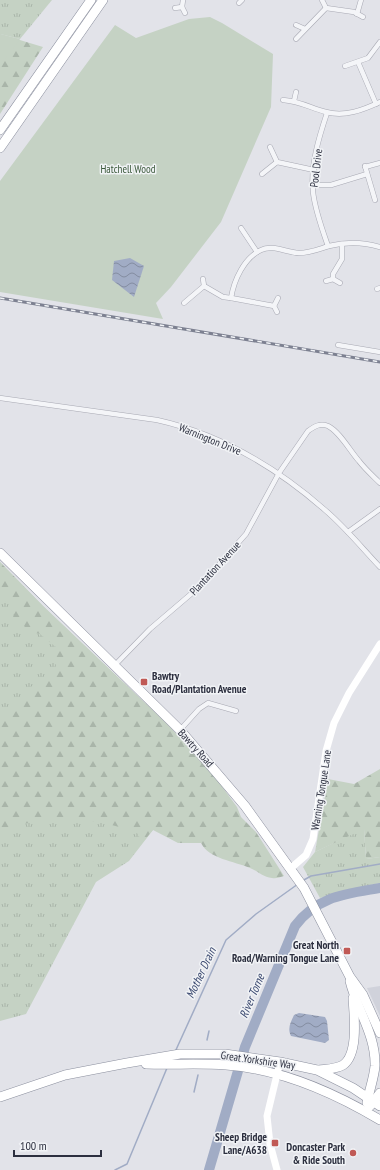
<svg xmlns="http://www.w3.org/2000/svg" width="380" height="1170" viewBox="0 0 380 1170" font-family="'PT Sans Narrow',sans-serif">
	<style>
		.built { fill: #d0d2db }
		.grass { fill: url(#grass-tufts) }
		.forest { fill: url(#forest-firs) }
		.park { fill: #c5d2c4 }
		.water { fill: url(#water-waves) }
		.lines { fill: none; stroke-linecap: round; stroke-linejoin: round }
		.stream { stroke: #a1acc5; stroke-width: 1.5 }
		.river { stroke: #a1acc5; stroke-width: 10 }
		.street-casing { stroke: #a8a9b3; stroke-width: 5.5 }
		.highway-casing { stroke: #8b8f9e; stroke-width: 10 }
		.street { stroke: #f4f5f8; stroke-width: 4.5 }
		.secondary { stroke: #fff; stroke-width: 7 }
		.highway { stroke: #fff; stroke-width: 9 }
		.rail-casing { stroke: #7d8191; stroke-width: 3 }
		.rail { stroke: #f1f3f6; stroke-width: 1.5; stroke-dasharray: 4.5; stroke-linecap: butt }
		.poi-dot { fill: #c05955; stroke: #f1f3f6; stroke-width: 1.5 }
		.labels { text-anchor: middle; stroke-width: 3; stroke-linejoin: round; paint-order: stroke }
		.street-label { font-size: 11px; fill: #2c2f3f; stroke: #f1f3f6 }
		.park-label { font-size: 11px; fill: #3b593b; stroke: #f1f3f6 }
		.poi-label { font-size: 11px; font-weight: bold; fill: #2c2f3f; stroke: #f1f3f6; text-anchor: end }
		.water-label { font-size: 12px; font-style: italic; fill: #3a486f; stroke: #f1f3f6 }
	</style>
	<defs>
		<pattern id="grass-tufts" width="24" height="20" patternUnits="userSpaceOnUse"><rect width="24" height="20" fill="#c5d2c4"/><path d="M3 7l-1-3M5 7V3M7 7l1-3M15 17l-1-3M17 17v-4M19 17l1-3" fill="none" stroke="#a9b5a9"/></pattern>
		<pattern id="forest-firs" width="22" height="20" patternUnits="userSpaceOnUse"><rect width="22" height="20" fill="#c5d2c4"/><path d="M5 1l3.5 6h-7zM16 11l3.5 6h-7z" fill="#a9b5a9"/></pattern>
		<pattern id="water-waves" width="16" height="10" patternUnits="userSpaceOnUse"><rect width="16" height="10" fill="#a1acc5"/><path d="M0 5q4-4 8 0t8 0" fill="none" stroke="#838ca1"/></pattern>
	</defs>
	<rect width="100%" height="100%" fill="#e2e3e9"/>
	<polygon class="built" points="380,986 380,1016 367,988"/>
	<g class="grass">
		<polygon points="0,0 52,0 20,39 0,34"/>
		<polygon points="0,562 43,606 166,723 181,739 153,830 129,861 96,882 26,1014 0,1021"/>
		<polygon points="364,828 366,859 380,857 380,883 346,890 320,898 303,867 315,852"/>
	</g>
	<g class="forest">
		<polygon points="0,34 43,47 0,114"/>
		<path d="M 0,562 L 43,606 L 166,723 L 213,774 L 237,807 L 241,817 L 256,832 L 284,876 C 280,877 276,879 272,878 C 262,877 258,871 250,868 C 234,861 209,859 201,843 L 178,843 L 153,830 L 142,843 L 138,834 L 135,832 C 83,814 53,817 0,829 L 0,712 L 3,717 L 23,708 L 21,697 L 36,682 L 56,670 C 55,662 57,655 57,648 L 40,634 L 30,632 L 22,624 L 16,623 L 13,616 L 16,609 L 0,597 Z"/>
		<polygon points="380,769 380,857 366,859 364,829 315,852 328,779 354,784"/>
	</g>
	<g class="park">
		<polygon points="210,17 222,23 273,54 271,107 221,222 171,287 156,303 163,319 0,292 0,181 115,25 136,38 189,19"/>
		<polygon points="0,34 20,39 0,66"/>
	</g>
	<g class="water">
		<polygon points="130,258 144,266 134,297 112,280 114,261"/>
		<path d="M 299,1013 L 325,1017 L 327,1021 L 329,1040 L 325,1043 L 291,1036 C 287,1028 291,1022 294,1015 Z"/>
	</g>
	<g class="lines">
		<g class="stream">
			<polyline points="302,881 311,876 380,864"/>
			<polyline points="207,1040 209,1031"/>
			<polyline points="175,1052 226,940 256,914 298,884"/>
			<polyline points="194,1092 198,1075"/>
			<polyline points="115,1170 127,1164 167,1068"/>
		</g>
		<path class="river" d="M 209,1170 L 245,1047 L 295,926 C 317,896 346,894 380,888"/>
		<g class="street-casing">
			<g id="street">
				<polyline points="322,0 326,8 354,12 363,17"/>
				<polyline points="239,3 242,0"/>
				<polyline points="182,7 183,0"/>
				<polyline points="175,8 182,7 185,13"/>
				<polyline points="357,14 361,0"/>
				<polyline points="296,25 305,29"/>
				<polyline points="296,39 326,8"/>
				<polyline points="358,62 376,104"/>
				<polyline points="345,66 368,58 380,42"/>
				<path d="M 283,100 C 299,101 311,108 326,112 C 345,117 363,110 380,102"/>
				<polyline points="294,101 296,92"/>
				<path d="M 327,113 C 319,137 310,166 313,192 C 315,210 322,229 328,246"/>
				<polyline points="270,147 277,162 314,170"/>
				<polyline points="365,166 375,200"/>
				<polyline points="365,167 380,163"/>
				<polyline points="262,174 277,162"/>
				<polyline points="312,185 331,185 367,174"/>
				<polyline points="241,228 257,252"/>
				<polyline points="333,279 333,274 342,259 342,244"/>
				<polyline points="326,281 333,279 340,283"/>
				<path d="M 204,286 L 223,297 L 231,298 C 234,280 244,258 261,250 C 273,244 287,253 299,253 C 310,253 319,249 329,246 C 345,242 363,242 380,247"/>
				<polyline points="377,289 380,288"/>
				<polyline points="231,298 274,306"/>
				<polyline points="184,303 204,286 203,279"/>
				<polyline points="277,312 274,306 278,298"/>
				<polyline points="338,345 380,352"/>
				<path d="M 0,398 L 157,420 C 220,434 276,467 325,510 C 345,527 362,548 380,567"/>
				<polyline points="348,532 380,509"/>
				<path d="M 115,665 L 150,629 L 198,588 L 246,534 L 279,473 L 308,431 C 315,426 320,423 328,426 C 340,432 350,451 359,461 C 365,469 373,476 380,483"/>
				<polyline points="180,730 199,709 208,703 236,711"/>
			</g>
		</g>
		<g class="highway-casing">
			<g id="highway">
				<polyline points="0,130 91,0"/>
				<polyline points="0,148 103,0"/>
				<polyline points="0,553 180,730 245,806 304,888 350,977 363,995 380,1033"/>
				<path d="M 350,981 C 357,1010 376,1035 375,1066 C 374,1078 369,1091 367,1103"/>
				<path d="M 146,1064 C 173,1065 199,1063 226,1065 C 281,1069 333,1092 380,1120"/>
				<path d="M 319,1070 C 327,1069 336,1069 343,1065 C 359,1054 354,1015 353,998"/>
				<polyline points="0,1097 65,1075 127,1063 180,1054 225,1054 280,1062 317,1070 353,1088 380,1106"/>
				<polyline points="370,1106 380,1093"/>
			</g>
		</g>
		<use href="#street" class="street"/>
		<g class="secondary">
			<polyline points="291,868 306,855 313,839 326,751 334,723 349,693 380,644"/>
			<polyline points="277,1170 270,1144 267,1116 280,1062"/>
		</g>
		<use href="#highway" class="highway"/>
		<g class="rail-casing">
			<polyline id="rail" points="0,298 380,362"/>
		</g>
		<use href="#rail" class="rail"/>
	</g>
	<g class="poi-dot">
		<rect x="140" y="678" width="8" height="8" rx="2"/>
		<rect x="343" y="947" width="8" height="8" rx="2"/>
		<rect x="271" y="1139" width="8" height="8" rx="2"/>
		<circle cx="353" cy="1153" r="4"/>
	</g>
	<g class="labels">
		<g class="street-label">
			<text transform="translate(316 168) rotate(-83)" y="4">Pool Drive</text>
			<text transform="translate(210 439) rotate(22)" y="4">Warnington Drive</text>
			<text transform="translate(215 568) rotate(-47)" y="4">Plantation Avenue</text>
			<text transform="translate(196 748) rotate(48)" y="4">Bawtry Road</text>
			<text transform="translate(321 790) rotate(-81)" y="4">Warning Tongue Lane</text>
			<text transform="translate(258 1060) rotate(8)" y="4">Great Yorkshire Way</text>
		</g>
		<g class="park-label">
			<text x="128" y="173">Hatchell Wood</text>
		</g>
		<g class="poi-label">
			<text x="152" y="680" text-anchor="start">Bawtry<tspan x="152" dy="13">Road/Plantation Avenue</tspan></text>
			<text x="339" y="949">Great North<tspan x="339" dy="13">Road/Warning Tongue Lane</tspan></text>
			<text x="267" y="1141">Sheep Bridge<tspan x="267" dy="13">Lane/A638</tspan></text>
			<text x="345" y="1151">Doncaster Park<tspan x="345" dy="13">&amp; Ride South</tspan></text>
		</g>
		<g class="water-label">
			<text transform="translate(201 973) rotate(-65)" y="4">Mother Drain</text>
			<text transform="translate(252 996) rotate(-67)" y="4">River Torne</text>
		</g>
	</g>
	<path d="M14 1150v6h87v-6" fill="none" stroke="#2c2f3f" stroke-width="2"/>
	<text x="20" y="1150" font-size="12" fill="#2c2f3f" stroke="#f1f3f6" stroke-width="3" paint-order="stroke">100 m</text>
</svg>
